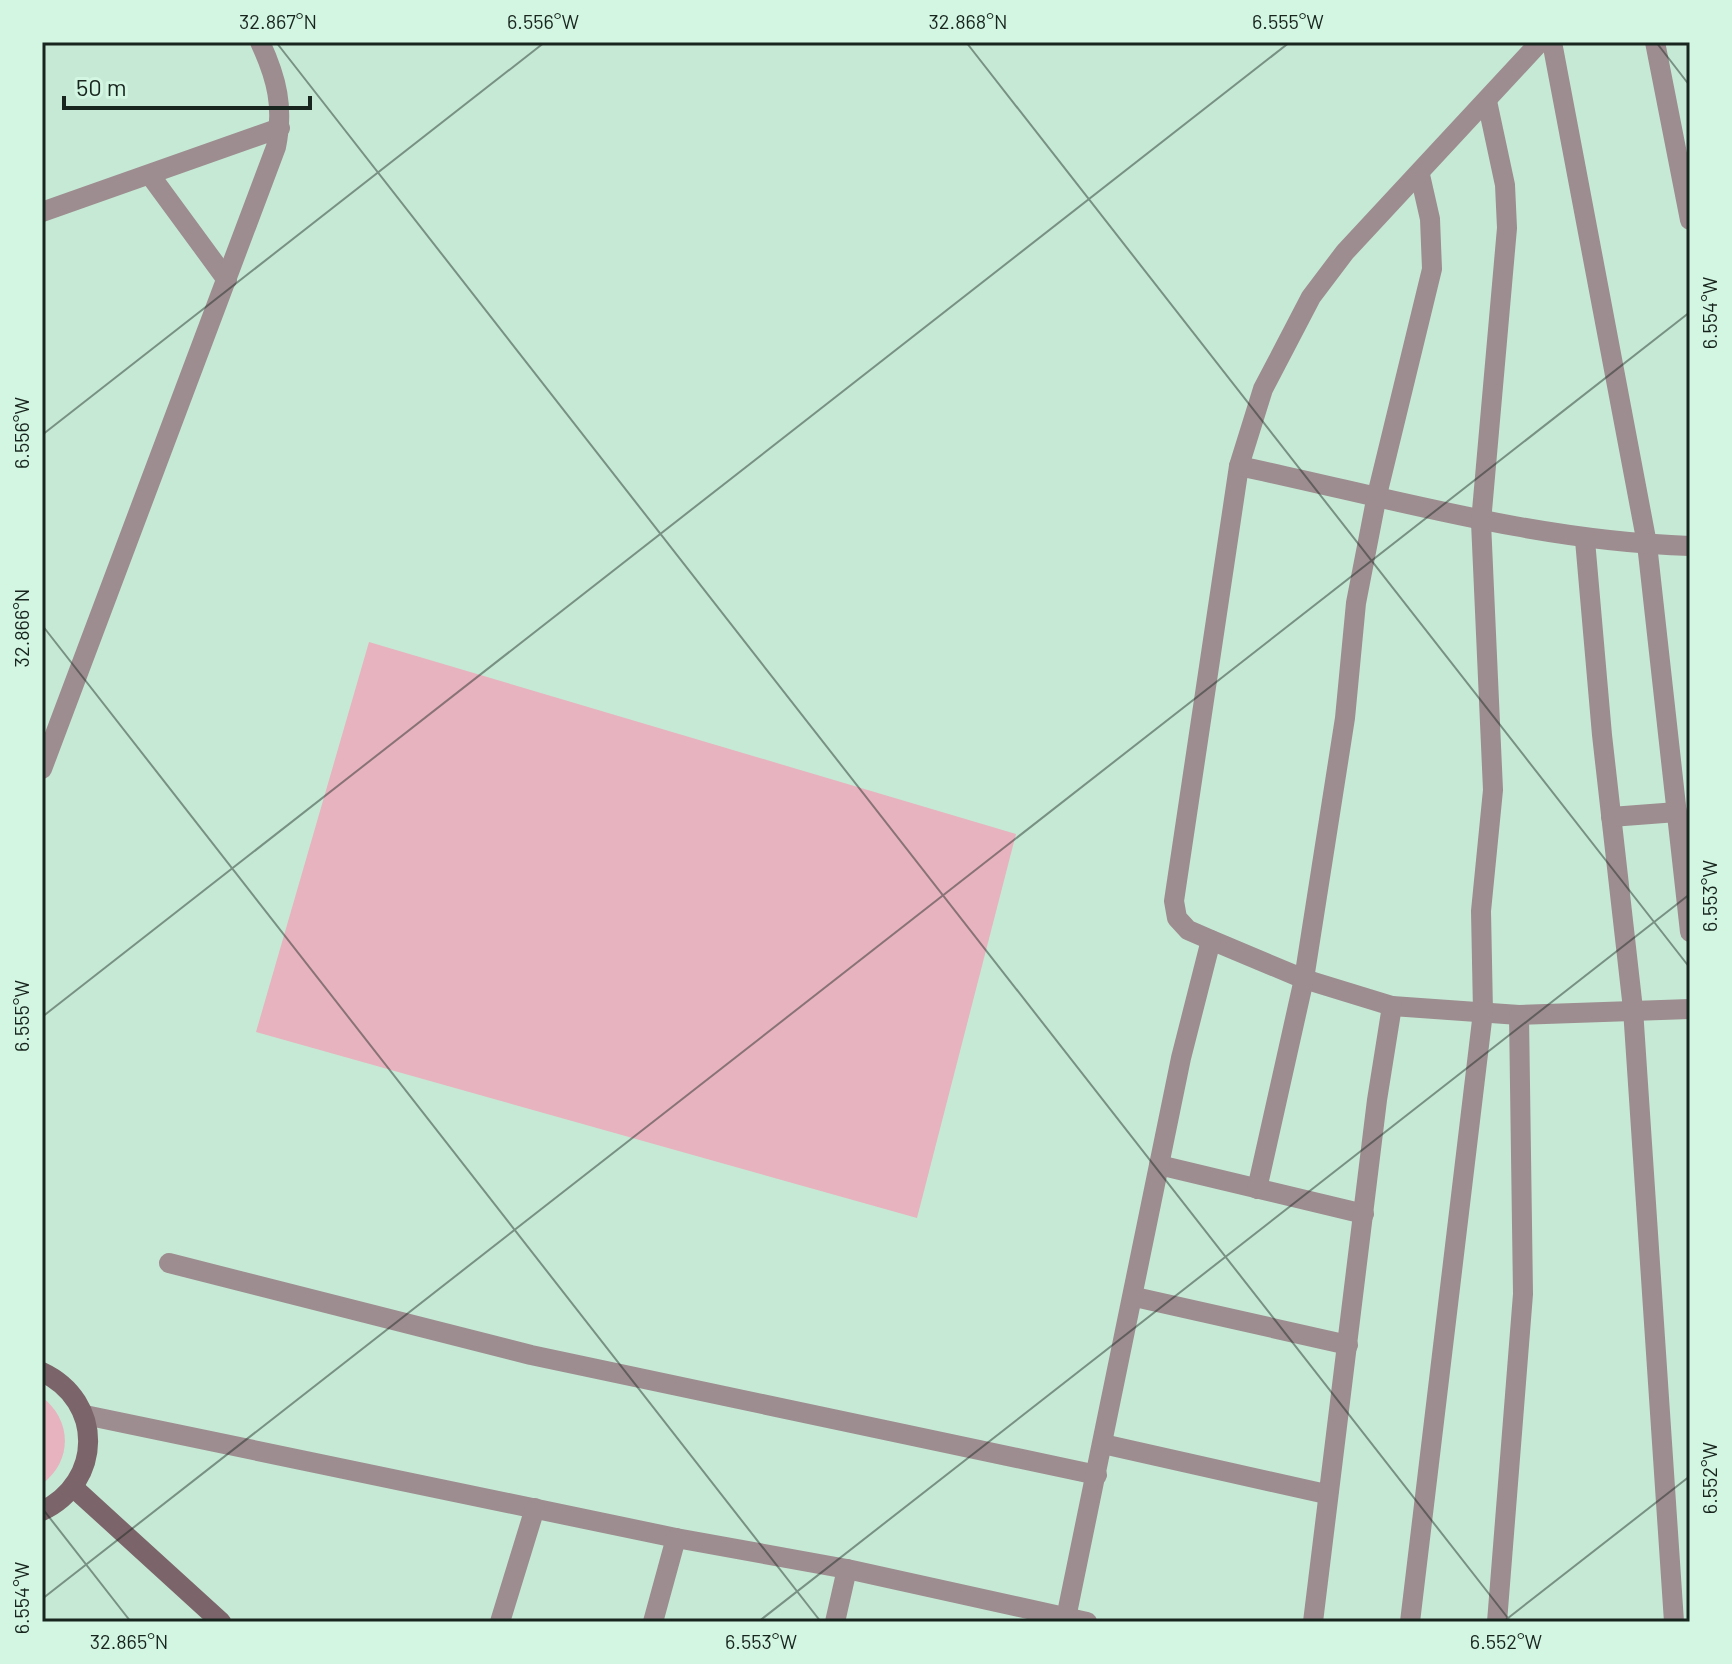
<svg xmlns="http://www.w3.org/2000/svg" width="1732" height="1664" viewBox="0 0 1732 1664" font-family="Barlow,sans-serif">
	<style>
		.grass { fill: #e7b3bf }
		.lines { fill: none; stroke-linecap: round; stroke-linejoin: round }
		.street { stroke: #9d8d90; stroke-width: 20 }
		.secondary { stroke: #7c656a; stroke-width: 20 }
		.ticks { fill: none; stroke: #18251e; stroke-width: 2; stroke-opacity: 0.45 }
		.neatline { fill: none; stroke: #18251e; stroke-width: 3 }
		.ticks-label { font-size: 20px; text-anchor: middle; fill: #18251e }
	</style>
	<rect width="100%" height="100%" fill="#c6e9d5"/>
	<g class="grass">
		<polygon points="369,642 1016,834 917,1218 256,1032"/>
		<path d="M 42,1397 C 72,1420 73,1461 42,1484 Z"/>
	</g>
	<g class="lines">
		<g class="street">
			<polyline points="1540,42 1345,252 1311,297 1263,389 1239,466 1174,901 1177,918 1188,930 1211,940 1304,979 1392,1006 1519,1015 1690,1009"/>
			<polyline points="1552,42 1647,544 1690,932"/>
			<polyline points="1655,42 1690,220"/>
			<polyline points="150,175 227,280"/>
			<polyline points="42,212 280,128"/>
			<path d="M 1239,466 C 1390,498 1536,541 1690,546"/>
			<polyline points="1585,540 1602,735 1633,1009 1674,1622"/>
			<path d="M 42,769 L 276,147 C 284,107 277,79 260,42"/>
			<polyline points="1611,817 1677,812"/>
			<polyline points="1159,1165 1364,1214"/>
			<polyline points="1257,1189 1304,979 1345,718 1356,603 1377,495 1432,269 1430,219 1420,175"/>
			<polyline points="169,1263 531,1355 1097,1475"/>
			<polyline points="1135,1297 1348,1345"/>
			<polyline points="85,1415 676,1538 847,1569 1087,1622"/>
			<polyline points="1103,1444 1326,1494"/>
			<polyline points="1066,1618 1181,1058 1211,940"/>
			<polyline points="500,1622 535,1508"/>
			<polyline points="653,1622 676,1538"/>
			<polyline points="835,1622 847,1569"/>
			<polyline points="1313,1622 1377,1100 1392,1006"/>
			<polyline points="1410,1622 1483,1012 1481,911 1493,790 1481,522 1507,228 1505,185 1487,101"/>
			<polyline points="1497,1622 1523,1294 1519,1015"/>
		</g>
		<g class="secondary">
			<path d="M 42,1372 C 104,1401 103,1482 42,1511"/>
			<polyline points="74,1488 221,1622"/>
		</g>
	</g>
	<path class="ticks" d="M 276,42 L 1511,1622M 966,42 L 1690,968M 1656,42 L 1690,86M 42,435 L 545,42M 42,625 L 821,1622M 42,1017 L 1290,42M 42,1508 L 131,1622M 42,1599 L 1690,312M 758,1622 L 1690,894M 1503,1622 L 1690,1476"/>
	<rect width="1732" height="1664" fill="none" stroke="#d3f6e2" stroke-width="88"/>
	<path d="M64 96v12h246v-12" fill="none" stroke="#18251e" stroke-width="4"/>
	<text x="76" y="96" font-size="24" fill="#18251e" stroke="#d3f6e2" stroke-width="6" paint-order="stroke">50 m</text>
	<rect x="44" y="44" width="1644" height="1576" class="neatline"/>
	<g class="ticks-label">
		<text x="278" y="29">32.867°N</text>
		<text x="543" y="29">6.556°W</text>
		<text x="968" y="29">32.868°N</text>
		<text x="1288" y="29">6.555°W</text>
		<text transform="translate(1710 313) rotate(-90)" y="7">6.554°W</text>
		<text transform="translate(22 433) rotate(-90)" y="7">6.556°W</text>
		<text transform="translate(22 628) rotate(-90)" y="7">32.866°N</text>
		<text transform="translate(1710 896) rotate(-90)" y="7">6.553°W</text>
		<text transform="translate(22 1016) rotate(-90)" y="7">6.555°W</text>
		<text transform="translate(1710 1478) rotate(-90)" y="7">6.552°W</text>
		<text transform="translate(22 1598) rotate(-90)" y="7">6.554°W</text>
		<text x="129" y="1649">32.865°N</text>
		<text x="761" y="1649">6.553°W</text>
		<text x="1506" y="1649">6.552°W</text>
	</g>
</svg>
